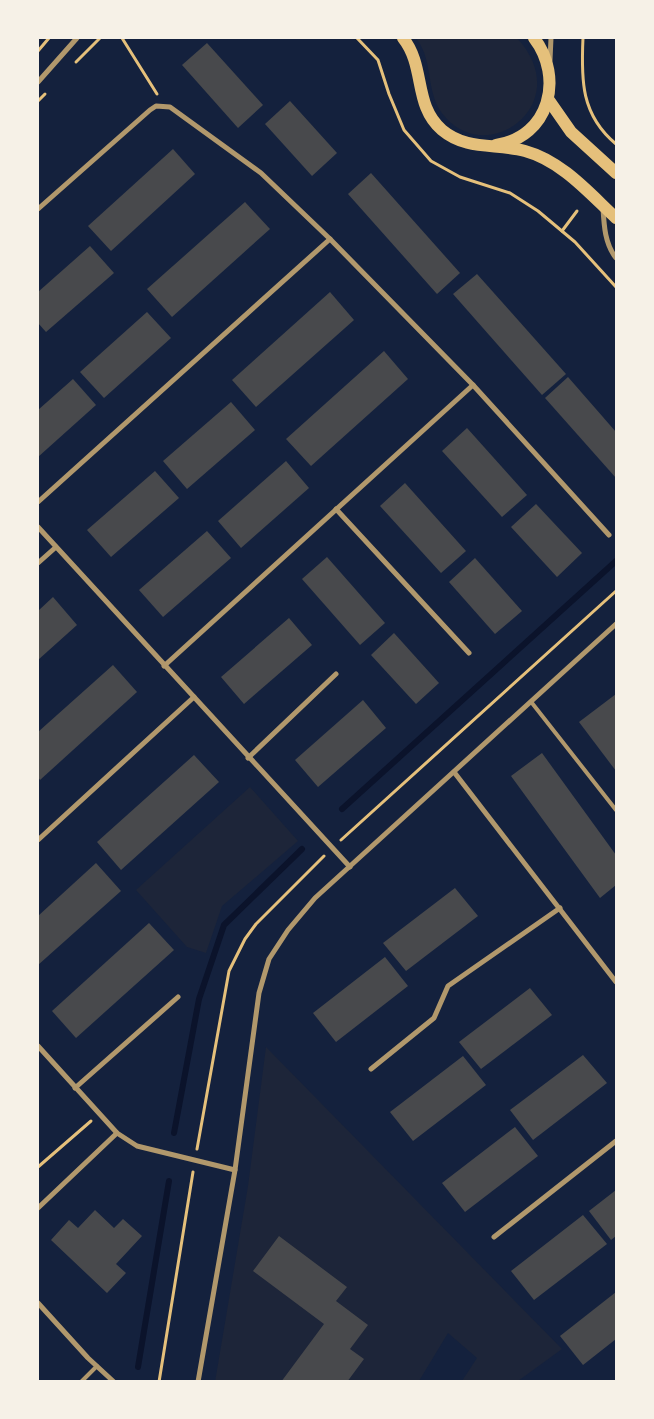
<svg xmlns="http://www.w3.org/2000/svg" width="654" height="1419" viewBox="0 0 654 1419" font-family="'Archivo Narrow',sans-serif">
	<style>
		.green { fill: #1d2539 }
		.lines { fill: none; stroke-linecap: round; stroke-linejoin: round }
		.stream { stroke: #0b132b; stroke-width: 6 }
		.building { fill: #48494c }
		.path { stroke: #e5c07b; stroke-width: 3 }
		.service { stroke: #b1986c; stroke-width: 4 }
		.minor { stroke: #b1986c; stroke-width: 5 }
		.primary { stroke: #e5c07b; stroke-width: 12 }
	</style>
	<rect width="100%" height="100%" fill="#14213d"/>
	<g class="green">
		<path d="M 416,38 L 517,38 C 576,102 491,167 446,118 C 424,95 435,62 416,38 Z"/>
		<polygon points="250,787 298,841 222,906 206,953 187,947 136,890"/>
		<polygon points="266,1047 562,1349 518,1381 462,1381 477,1358 448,1333 419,1381 215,1382 248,1186"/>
	</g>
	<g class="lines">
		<g class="stream">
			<polyline points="342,809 616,561"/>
			<polyline points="174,1133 199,999 224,925 302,849"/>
			<polyline points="138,1367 169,1181"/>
		</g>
	</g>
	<g class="building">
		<polygon points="207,43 263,105 238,128 182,65"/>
		<polygon points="290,101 337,153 312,176 265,124"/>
		<polygon points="173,149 195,174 111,251 88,226"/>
		<polygon points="371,173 460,273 437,294 348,194"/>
		<polygon points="245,202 270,229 172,317 147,289"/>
		<polygon points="90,246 114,273 46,332 38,323 38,292"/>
		<polygon points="477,274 566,374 542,395 453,294"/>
		<polygon points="330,292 354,320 256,407 232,380"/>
		<polygon points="147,312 171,338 104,398 80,372"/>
		<polygon points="384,351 408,379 311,466 286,439"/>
		<polygon points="568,377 616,432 616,478 545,398"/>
		<polygon points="73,379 96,405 38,457 38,410"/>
		<polygon points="231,402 255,430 187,489 163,461"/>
		<polygon points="467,428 527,495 502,517 442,451"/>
		<polygon points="286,461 309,488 241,548 218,521"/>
		<polygon points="155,471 179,498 111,557 87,530"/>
		<polygon points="405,483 466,551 441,573 380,506"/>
		<polygon points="536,504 582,553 557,577 511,527"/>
		<polygon points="207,531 231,558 163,617 139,590"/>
		<polygon points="327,557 385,623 360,645 302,579"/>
		<polygon points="475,558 522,611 495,634 449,582"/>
		<polygon points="53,597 77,625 38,660 38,611"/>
		<polygon points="289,618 312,645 244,704 221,677"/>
		<polygon points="394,633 439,683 416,704 371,655"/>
		<polygon points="113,665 137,692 40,780 38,777 38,732"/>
		<polygon points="616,694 616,771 579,722"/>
		<polygon points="363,700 386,728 318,787 295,760"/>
		<polygon points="542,753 616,855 616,885 600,898 511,776"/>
		<polygon points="194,755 219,782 121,870 97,842"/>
		<polygon points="96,863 121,891 38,965 38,916"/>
		<polygon points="455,888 478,916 406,971 383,943"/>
		<polygon points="149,923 174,950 76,1038 52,1011"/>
		<polygon points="385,957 408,986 336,1042 313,1013"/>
		<polygon points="530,988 552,1015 481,1069 459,1042"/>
		<polygon points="583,1055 607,1083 533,1140 510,1110"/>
		<polygon points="463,1056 486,1085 413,1141 390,1112"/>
		<polygon points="515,1127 538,1156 465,1212 442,1183"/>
		<polygon points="616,1190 616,1236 611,1240 589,1211"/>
		<polygon points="95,1210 114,1228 123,1219 142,1236 116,1264 126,1273 107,1293 51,1240 69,1220 78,1228"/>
		<polygon points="583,1215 607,1244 534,1300 511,1271"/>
		<polygon points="279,1236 347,1287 336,1301 368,1325 350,1349 364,1359 347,1382 281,1382 324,1324 253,1271"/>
		<polygon points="616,1292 616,1339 583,1365 560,1336"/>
	</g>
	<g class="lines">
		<g class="path">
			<polyline points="122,38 157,94"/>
			<polyline points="357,38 378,60 389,94 404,130 431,161 460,177 510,193 538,211 575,242 616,287"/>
			<path d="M 583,38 C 581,80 581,115 616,144"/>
			<polyline points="38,51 49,38"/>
			<polyline points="76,62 100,38"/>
			<polyline points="38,101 45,94"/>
			<polyline points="562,231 577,211"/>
			<polyline points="341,840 616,591"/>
			<polyline points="197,1149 229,971 245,939 256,924 324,856"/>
			<polyline points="38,1167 91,1121"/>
			<polyline points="159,1382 193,1172"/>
		</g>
		<g class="service">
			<polyline points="532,703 616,810"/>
			<polyline points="81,1382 97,1366"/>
		</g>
		<g class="minor">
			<polyline points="550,60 551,38"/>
			<polyline points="38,82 77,38"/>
			<path d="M 603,208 C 604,226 605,244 616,258"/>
			<polyline points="38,209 150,110 156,106 170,107 261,173 330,239 473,385 609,535"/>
			<polyline points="38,502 330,239"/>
			<polyline points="336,509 469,653"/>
			<polyline points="38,527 350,867"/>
			<polyline points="38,563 56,547"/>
			<polyline points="164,666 473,385"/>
			<polyline points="248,758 336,674"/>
			<polyline points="454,772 616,982"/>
			<polyline points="38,840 194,697"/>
			<polyline points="38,1046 117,1133 137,1146 235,1170"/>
			<polyline points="371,1069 434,1018 448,986 560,908"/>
			<polyline points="75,1088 178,997"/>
			<polyline points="38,1208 117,1133"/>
			<polyline points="494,1237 616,1141"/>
			<polyline points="38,1303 88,1358 114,1382"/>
			<polyline points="198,1382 235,1170 259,993 269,959 288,930 315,898 616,624"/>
		</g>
		<g class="primary">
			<path d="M 403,38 C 426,67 413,105 442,130 C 467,151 496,143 525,151 C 562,161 590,194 616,218"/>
			<polyline points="548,99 571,132 616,173"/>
			<path d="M 496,145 C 550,137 564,77 534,38"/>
		</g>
	</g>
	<rect width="654" height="1419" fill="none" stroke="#f6f1e7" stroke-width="78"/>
</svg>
